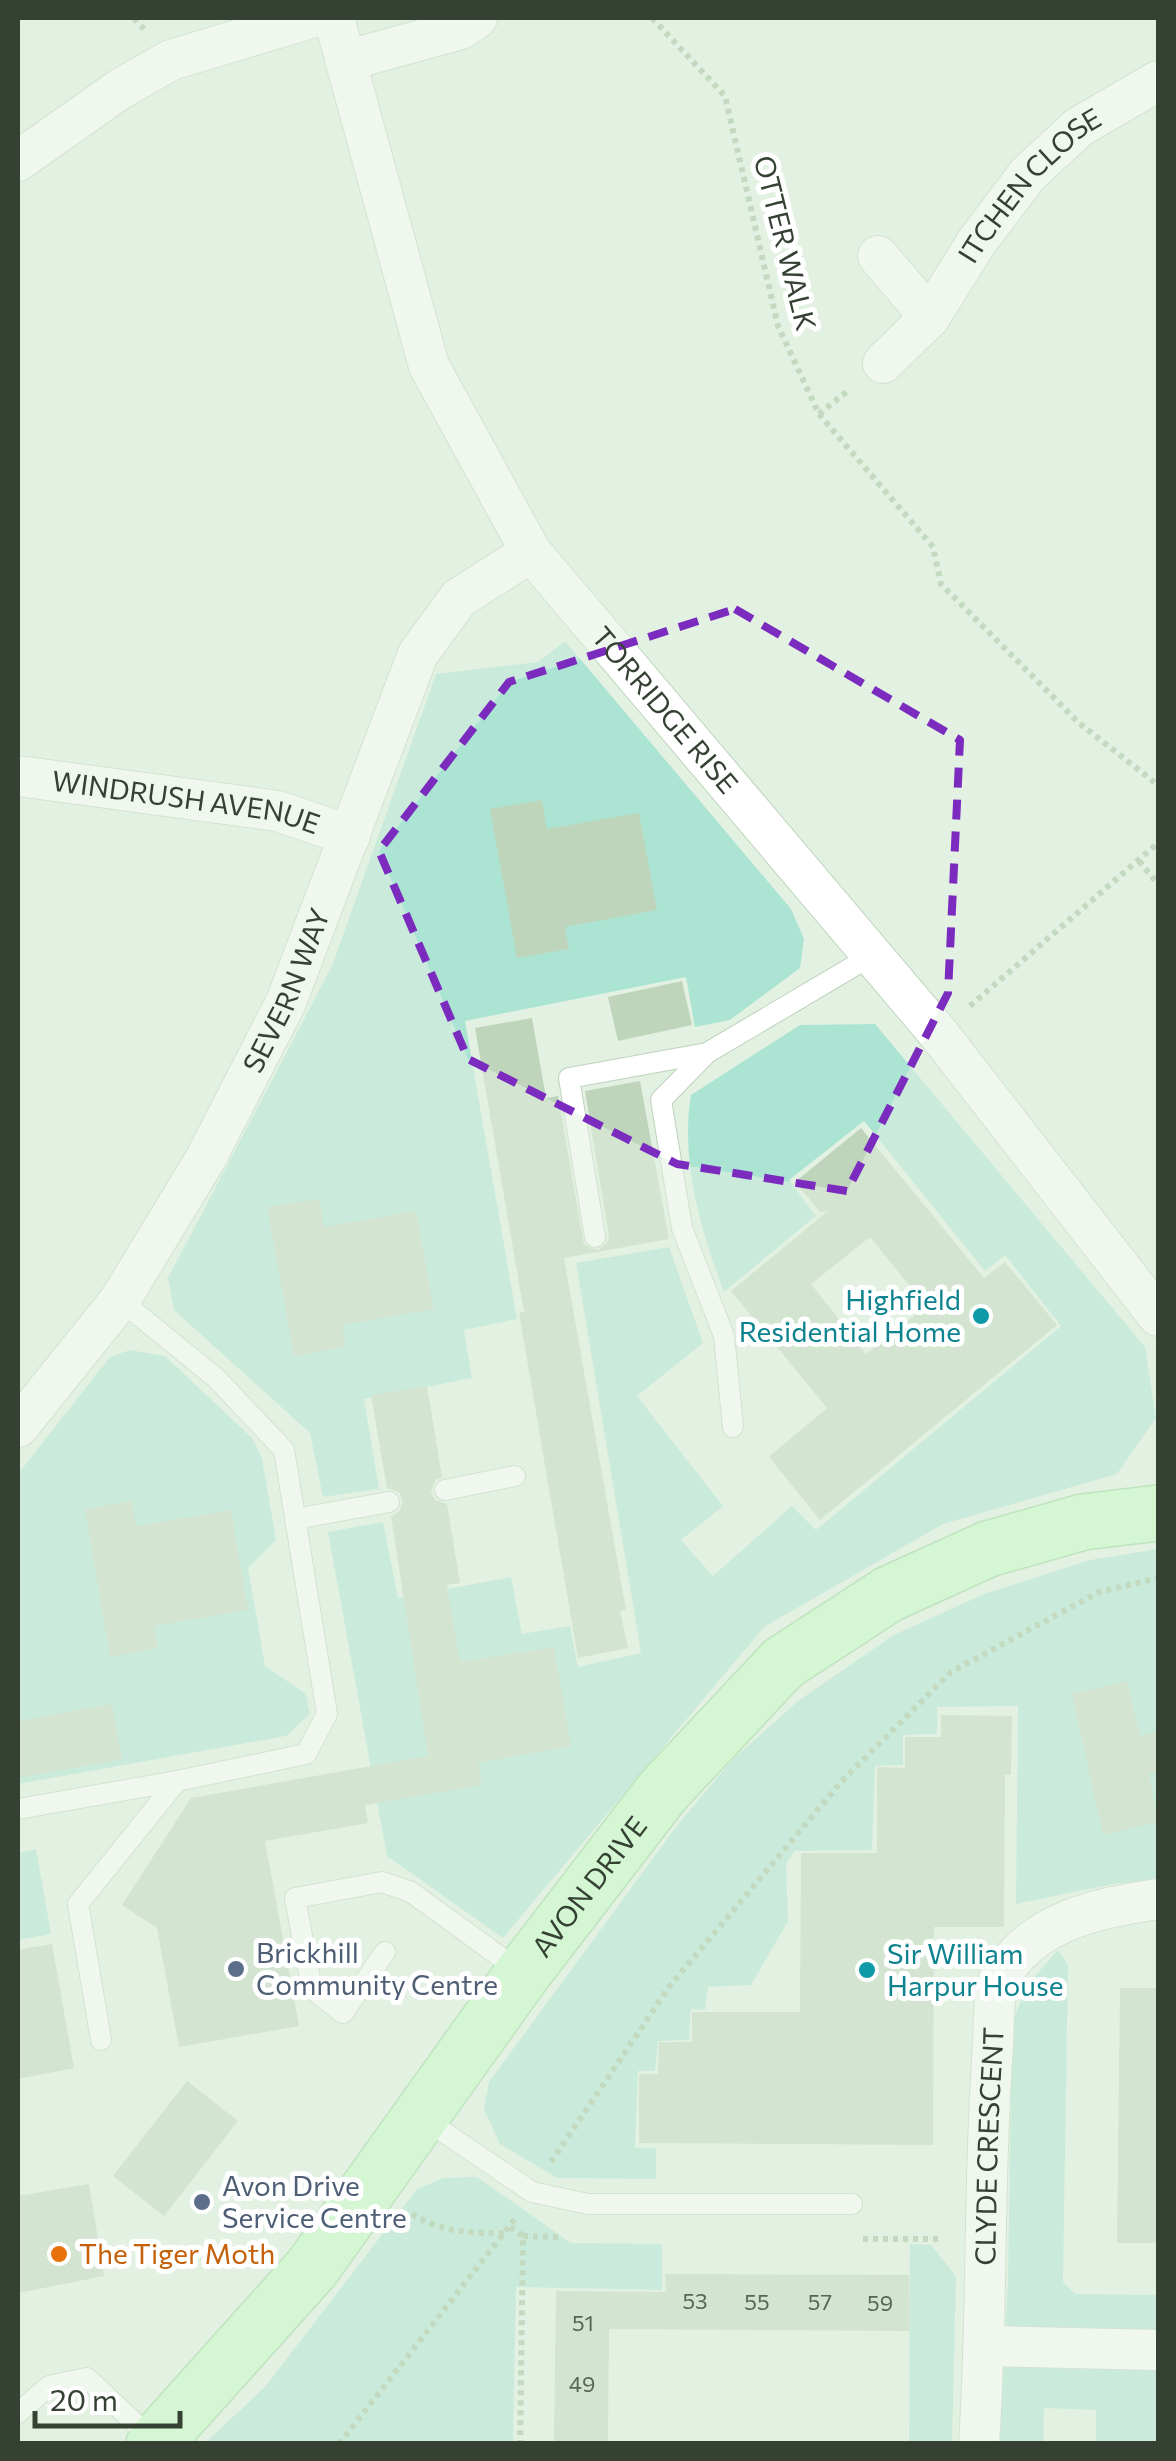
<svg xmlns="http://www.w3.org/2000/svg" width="1176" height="2461" viewBox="0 0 1176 2461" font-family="Commissioner,sans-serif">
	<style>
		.green { fill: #ace4d4 }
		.building { fill: #bfd5bb; fill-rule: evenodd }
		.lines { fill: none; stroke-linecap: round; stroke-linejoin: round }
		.lane-casing { stroke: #bed3bc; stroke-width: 22 }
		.street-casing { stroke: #bed3bc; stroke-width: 42 }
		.secondary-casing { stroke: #95d395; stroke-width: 58 }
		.path { stroke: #9bbd97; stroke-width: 6; stroke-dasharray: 5 5; stroke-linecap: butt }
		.lane { stroke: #fff; stroke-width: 20 }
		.street { stroke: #fff; stroke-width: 40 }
		.secondary { stroke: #c0fdc2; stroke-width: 55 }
		.marked { fill: none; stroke: #7b2cbf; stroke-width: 8; stroke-dasharray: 20 12; stroke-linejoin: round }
		.culture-dot { fill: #0f9aa8; stroke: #fff; stroke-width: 4 }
		.service-dot { fill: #5c6f8a; stroke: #fff; stroke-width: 4 }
		.food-dot { fill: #e8710a; stroke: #fff; stroke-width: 4 }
		.labels { text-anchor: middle; stroke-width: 10; stroke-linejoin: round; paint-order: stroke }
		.number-label { font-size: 22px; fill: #586755 }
		.street-label { font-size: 28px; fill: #354233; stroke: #fff }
		.culture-label { font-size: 28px; fill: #0d838f; stroke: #fff; text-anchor: end }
		.service-label { font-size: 28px; fill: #4e5e75; stroke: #fff; text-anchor: start }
		.food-label { font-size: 28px; fill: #c56008; stroke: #fff; text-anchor: start }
	</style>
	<rect width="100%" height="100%" fill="#e3f1e2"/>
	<g class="green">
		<polygon points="565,641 791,909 804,939 800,968 730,1020 695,1027 686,977 465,1021 517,1319 464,1330 472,1378 364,1399 379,1489 323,1497 310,1433 174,1310 168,1278 332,966 436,674 538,662"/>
		<path d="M 875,1024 L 1145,1347 L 1156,1418 L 1117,1474 L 943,1524 L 764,1627 L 503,1938 L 387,1856 L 328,1532 L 383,1522 L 398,1598 L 511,1577 L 522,1634 L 570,1626 L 578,1667 L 641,1653 L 576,1263 L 669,1247 L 703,1343 L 637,1396 L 723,1506 L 681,1540 L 713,1576 L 792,1506 L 816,1530 L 1061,1326 L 1005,1255 L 985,1271 L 864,1121 L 789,1180 L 816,1216 L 724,1292 C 701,1231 680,1160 691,1095 L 800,1025 Z"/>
		<polygon points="130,1350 165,1356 253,1439 262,1459 276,1540 248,1568 265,1666 306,1694 310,1714 286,1736 18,1784 18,1474 110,1357"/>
		<polygon points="1158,1549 1158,1884 1118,1883 1016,1904 1018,1706 937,1707 937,1734 903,1735 903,1765 875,1766 872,1850 795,1851 786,1864 788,1921 751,1985 708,1987 705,2010 691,2009 689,2040 658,2041 655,2071 638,2071 635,2148 656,2148 656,2179 557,2178 500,2144 484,2110 489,2082 676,1827 732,1760 798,1701 894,1635 984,1594 1090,1560"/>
		<polygon points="36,1849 51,1934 18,1940 18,1853"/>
		<polygon points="1058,1950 1068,1965 1063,2282 1075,2294 1158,2295 1158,2442 1096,2441 1096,2410 1044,2408 1043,2443 999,2444 1008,2282 1012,2024 1027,1985"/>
		<polygon points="477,2177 571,2243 662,2244 662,2290 516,2287 513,2443 205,2443 265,2387 417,2189 444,2178"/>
		<polygon points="910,2244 931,2245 956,2276 952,2443 909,2444"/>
	</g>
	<g class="building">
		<polygon points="542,800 547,829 639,813 657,910 565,927 569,949 517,958 490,809"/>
		<polygon points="682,981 692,1025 618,1041 608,997"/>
		<polygon points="532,1018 546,1098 558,1096 584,1245 598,1250 607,1243 609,1236 585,1091 640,1081 669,1239 564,1258 626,1610 620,1611 628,1648 578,1658 519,1313 524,1312 475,1028"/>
		<path d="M 861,1128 L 984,1278 L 1005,1262 L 1057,1325 L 820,1520 L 769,1457 L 827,1408 L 731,1291 L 829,1210 L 820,1212 L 795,1182 ZM 870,1237 L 926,1306 L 866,1354 L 811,1284 Z"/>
		<polygon points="319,1199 324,1227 416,1211 434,1309 342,1325 346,1347 294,1356 267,1207"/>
		<polygon points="427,1386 442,1477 435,1480 431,1492 435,1500 447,1504 460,1583 447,1585 460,1662 554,1647 571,1746 478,1763 482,1785 365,1805 368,1823 265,1841 299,2026 179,2047 157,1928 122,1905 191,1798 428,1756 391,1516 399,1512 403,1501 399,1492 387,1488 371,1395"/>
		<polygon points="132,1501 136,1526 231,1510 248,1610 154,1626 158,1648 110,1657 85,1509"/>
		<polygon points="1127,1681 1140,1736 1158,1731 1158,1772 1149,1774 1158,1822 1103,1835 1072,1694"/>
		<polygon points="112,1704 122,1759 18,1778 18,1721"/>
		<polygon points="941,1715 1012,1716 1011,1775 1005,1775 1004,1927 934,1927 933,2145 639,2143 639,2074 658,2074 659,2042 692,2042 692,2012 800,2012 801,1853 877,1853 877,1767 905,1768 905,1737 941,1737"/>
		<polygon points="52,1944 74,2068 18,2079 18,1950"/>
		<polygon points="1120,1988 1158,1988 1158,2243 1117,2243"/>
		<polygon points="187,2081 238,2121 164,2216 113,2176"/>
		<polygon points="89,2184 104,2276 18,2293 18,2196"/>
		<polygon points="665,2274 909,2275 910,2331 609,2329 608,2444 554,2444 556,2291 666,2292"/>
	</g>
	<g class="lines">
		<g class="lane-casing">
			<g id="lane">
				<polyline points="595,1237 569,1078 707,1053"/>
				<polyline points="733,1427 724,1336 682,1228 661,1100 707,1053 871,956"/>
				<polyline points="445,1490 515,1476"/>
				<polyline points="295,1519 389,1502"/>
				<polyline points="18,1809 177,1781"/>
				<polyline points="385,1952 343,2013 312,1989 295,1898 382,1882 411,1892 521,1972"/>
				<polyline points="101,2040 78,1904 177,1781 306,1754 327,1714 284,1450 216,1378 120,1300"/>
				<polyline points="423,2118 532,2192 588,2204 852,2204"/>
				<polyline points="18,2413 49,2386 87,2378 154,2441"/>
			</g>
		</g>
		<g class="street-casing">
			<g id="street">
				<path id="s1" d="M 334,18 L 429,366 L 531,552 L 938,1033 L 1158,1316"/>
				<polyline points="345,61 461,29 477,18"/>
				<polyline points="18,161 120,89 171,60 311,18"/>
				<polyline points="878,256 930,317"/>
				<path id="s2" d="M 883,363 L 930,317 L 976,243 L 1028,174 L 1079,127 L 1158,81"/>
				<path id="s3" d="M 18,776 L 278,811 L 350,836"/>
				<path id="s4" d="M 18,1427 L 120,1300 L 206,1158 L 286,1002 L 418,654 L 459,598 L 531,552"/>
				<polyline points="986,2346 1158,2350"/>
				<path id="s5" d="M 979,2444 C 988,2311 983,2178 993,2045 C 994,2029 993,1990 1000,1977 C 1034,1920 1098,1908 1158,1899"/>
			</g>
		</g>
		<g class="secondary-casing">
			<g id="secondary">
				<path id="s6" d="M 154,2444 L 312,2268 L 523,1973 L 663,1791 L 783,1663 L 889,1594 L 988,1549 L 1083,1522 L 1158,1513"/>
			</g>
		</g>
		<g class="path">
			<polyline points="134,18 144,29"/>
			<polyline points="652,18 725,96 778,326 819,414 933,547 941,584 1079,723 1158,785"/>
			<polyline points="819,414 849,390"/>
			<polyline points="1139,861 1158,884"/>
			<polyline points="970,1006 1158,843"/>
			<polyline points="551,2162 669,1987 841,1782 951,1672 1099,1592 1158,1578"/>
			<path d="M 412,2214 C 440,2232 474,2234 505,2233"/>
			<polyline points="510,2227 523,2236 520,2444"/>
			<polyline points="523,2236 561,2237"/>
			<polyline points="863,2239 941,2239"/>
			<polyline points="339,2444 515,2219"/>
		</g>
		<use href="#lane" class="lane"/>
		<use href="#street" class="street"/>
		<use href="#secondary" class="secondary"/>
	</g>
	<path d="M0 0H1176V2461H0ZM 735,609 L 960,740 L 948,993 L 847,1191 L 677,1164 L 468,1059 L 379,851 L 509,682 Z" fill="#e3f1e2" fill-opacity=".55" fill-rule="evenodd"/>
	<path class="marked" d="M 735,609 L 960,740 L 948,993 L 847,1191 L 677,1164 L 468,1059 L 379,851 L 509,682 Z"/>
	<g class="culture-dot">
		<circle cx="981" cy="1316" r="10"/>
		<circle cx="867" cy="1970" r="10"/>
	</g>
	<g class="service-dot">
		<circle cx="236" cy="1969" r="10"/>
		<circle cx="202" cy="2202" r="10"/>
	</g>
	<circle class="food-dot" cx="59" cy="2254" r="10"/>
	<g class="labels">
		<g class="number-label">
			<text x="695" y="2309">53</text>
			<text x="757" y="2310">55</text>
			<text x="820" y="2310">57</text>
			<text x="880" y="2311">59</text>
			<text x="583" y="2331">51</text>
			<text x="582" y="2392">49</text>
		</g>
		<g class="street-label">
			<text dy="10" stroke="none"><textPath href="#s2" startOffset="232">ITCHEN CLOSE</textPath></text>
			<text transform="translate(785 243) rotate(76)" y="10">OTTER WALK</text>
			<text dy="10" stroke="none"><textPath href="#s1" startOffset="780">TORRIDGE RISE</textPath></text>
			<text dy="10" stroke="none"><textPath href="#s3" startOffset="170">WINDRUSH AVENUE</textPath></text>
			<text dy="10" stroke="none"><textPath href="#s4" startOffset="515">SEVERN WAY</textPath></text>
			<text dy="10" stroke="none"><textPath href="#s6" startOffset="708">AVON DRIVE</textPath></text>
			<text dy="10" stroke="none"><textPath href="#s5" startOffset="298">CLYDE CRESCENT</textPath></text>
		</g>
		<g class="culture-label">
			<text x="961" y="1310">Highfield<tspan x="961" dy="32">Residential Home</tspan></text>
			<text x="887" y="1964" text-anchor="start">Sir William<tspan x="887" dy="32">Harpur House</tspan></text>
		</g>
		<g class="service-label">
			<text x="256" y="1963">Brickhill<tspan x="256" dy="32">Community Centre</tspan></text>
			<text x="222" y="2196">Avon Drive<tspan x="222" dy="32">Service Centre</tspan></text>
		</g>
		<g class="food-label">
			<text x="79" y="2264">The Tiger Moth</text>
		</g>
	</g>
	<rect width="1176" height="2461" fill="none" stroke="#354233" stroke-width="40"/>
	<path d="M35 2411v15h145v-15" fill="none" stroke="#354233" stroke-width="5"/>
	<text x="50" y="2411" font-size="30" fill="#354233" stroke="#ffffff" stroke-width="8" paint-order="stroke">20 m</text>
</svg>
